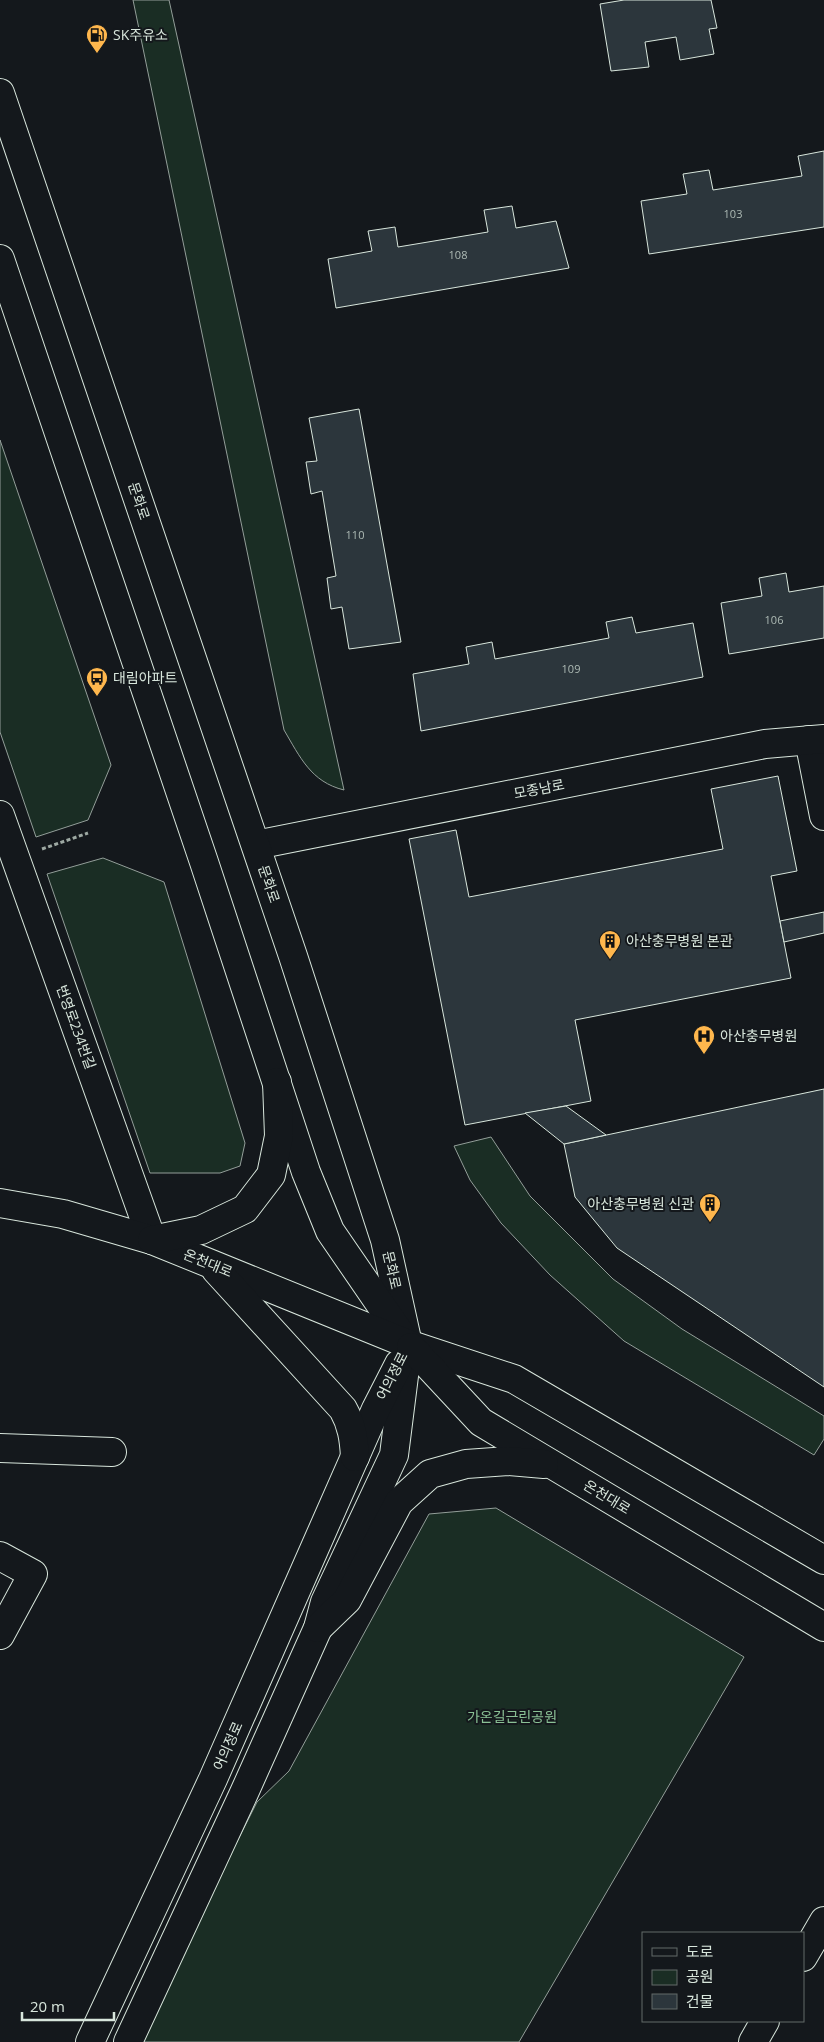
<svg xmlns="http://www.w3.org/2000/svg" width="824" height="2042" viewBox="0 0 824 2042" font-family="'Open Sans','Noto Sans KR',sans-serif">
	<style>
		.green { fill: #1a2d24; stroke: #939e99 }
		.building { fill: #2c363c; stroke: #d8e6dc }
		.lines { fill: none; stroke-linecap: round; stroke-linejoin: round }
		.minor-casing { stroke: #d8e6dc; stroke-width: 30 }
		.secondary-casing { stroke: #d8e6dc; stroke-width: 30 }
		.primary-casing { stroke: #d8e6dc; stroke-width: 30 }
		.path { stroke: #9da8a2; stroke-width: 3; stroke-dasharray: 4 2.5; stroke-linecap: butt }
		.minor { stroke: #14181c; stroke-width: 28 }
		.secondary { stroke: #14181c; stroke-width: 28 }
		.primary { stroke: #14181c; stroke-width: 28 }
		.labels { text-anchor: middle; stroke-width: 4; stroke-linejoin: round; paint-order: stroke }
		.number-label { font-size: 11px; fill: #adbab4 }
		.poi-label { font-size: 14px; fill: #d8e6dc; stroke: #14181c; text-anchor: start }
		.street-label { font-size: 14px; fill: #d8e6dc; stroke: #14181c }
		.park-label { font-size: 14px; fill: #8ac095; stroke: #14181c }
	</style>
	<rect width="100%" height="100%" fill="#14181c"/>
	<g class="green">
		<path d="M 133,0 L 169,0 L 344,790 C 311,782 300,757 284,730 Z"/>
		<polygon points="0,440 111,765 88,820 36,837 0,732"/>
		<polygon points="103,858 164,882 245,1143 240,1166 220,1173 150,1173 47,874"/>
		<polygon points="491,1137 530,1196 613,1279 682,1329 824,1416 824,1439 814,1455 624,1341 550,1275 501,1223 470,1180 454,1146"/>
		<polygon points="496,1508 744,1657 519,2042 136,2042 257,1802 289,1771 429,1514"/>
	</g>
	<g class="building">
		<polygon points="624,0 711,0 717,28 709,29 714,54 680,60 676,37 645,42 649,67 611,71 600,4"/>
		<polygon points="824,151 824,227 649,254 641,201 687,194 683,174 709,170 713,190 802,176 798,156"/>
		<polygon points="512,206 516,228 556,221 569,268 336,308 328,259 372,251 368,231 395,227 398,247 488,232 484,210"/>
		<polygon points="359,409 401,642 349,649 342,607 331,609 327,578 336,576 322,491 311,494 306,462 317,461 309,418"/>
		<polygon points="786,573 789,592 824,586 824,638 729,654 721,603 762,596 759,578"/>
		<polygon points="632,617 636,633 693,623 703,677 421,731 413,674 469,664 466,647 492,642 495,659 609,638 606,622"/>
		<polygon points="778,776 797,871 771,876 791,978 575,1020 591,1101 465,1125 409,839 456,830 469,897 723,849 711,789"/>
		<polygon points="824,912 824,933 784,942 780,921"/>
		<polygon points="824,1089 824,1387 617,1248 575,1197 564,1144"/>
		<polygon points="566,1106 606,1135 564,1144 525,1113"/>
	</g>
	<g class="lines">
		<g class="minor-casing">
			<g id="minor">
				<polyline points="809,740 824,816"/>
				<polyline points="0,815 152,1240"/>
				<polyline points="256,845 765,744 824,739"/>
				<polyline points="0,1448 112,1452"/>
				<polyline points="0,1556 33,1574 0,1635"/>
				<polyline points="803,1957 824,1921"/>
				<polyline points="753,2042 765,2021"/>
			</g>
		</g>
		<g class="secondary-casing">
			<g id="secondary">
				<polyline points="0,93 293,956 385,1240 408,1344 394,1455 325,1602 318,1628 244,1793 128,2042"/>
				<polyline points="0,259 204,862 306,1172 330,1231 400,1333"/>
				<polyline points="90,2042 213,1779 376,1409 399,1364"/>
			</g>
		</g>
		<g class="primary-casing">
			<g id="primary">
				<polyline points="0,1203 63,1214 152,1240 408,1344 514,1379 824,1560"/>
				<polyline points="152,1240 201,1230 245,1209 271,1175 279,1136 277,1082"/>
				<path d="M 216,1270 L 343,1409 C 352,1425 354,1439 355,1457"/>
				<polyline points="411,1347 481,1422 824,1627"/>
				<polyline points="318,1628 347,1600 399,1502 430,1474 466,1464 508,1461 544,1464"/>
			</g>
		</g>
		<polyline class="path" points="42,849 88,833"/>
		<use href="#minor" class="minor"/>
		<use href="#secondary" class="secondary"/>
		<use href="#primary" class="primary"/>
	</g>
	<defs>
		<g id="fuel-pin" transform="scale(1.125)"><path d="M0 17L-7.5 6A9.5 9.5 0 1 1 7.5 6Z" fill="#ffb74d" stroke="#14181c"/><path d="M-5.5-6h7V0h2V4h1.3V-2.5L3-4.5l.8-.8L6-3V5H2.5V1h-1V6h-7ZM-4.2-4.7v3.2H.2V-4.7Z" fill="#111"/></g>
		<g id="bus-pin" transform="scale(1.125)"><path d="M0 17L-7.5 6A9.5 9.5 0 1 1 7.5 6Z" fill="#ffb74d" stroke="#14181c"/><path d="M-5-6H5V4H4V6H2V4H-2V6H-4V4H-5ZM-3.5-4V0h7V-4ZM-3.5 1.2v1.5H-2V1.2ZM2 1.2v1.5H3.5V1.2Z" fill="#111"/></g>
		<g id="building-pin" transform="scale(1.125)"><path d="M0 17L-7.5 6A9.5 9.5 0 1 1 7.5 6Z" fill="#ffb74d" stroke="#14181c"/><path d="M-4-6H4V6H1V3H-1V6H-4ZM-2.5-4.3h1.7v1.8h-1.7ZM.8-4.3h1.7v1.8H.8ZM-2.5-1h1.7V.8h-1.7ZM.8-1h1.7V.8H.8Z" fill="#111"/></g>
		<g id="hospital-pin" transform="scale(1.125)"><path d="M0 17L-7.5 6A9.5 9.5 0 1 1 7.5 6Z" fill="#ffb74d" stroke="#14181c"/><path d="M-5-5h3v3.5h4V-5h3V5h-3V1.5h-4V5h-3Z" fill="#111"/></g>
	</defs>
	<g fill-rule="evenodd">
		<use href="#fuel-pin" x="97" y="35"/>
		<use href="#bus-pin" x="97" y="678"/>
		<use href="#building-pin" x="610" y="941"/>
		<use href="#hospital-pin" x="704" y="1036"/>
		<use href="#building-pin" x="710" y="1204"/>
	</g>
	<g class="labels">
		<g class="number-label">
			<text x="733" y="218">103</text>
			<text x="458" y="259">108</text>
			<text x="355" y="539">110</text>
			<text x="774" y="624">106</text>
			<text x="571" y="673">109</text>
		</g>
		<g class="poi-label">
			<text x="113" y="40">SK주유소</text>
			<text x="113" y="683">대림아파트</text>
			<text x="626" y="946">아산충무병원 본관</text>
			<text x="720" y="1041">아산충무병원</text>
			<text x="694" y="1209" text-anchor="end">아산충무병원 신관</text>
		</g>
		<g class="street-label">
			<text transform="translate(139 501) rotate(71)" y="5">문화로</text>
			<text transform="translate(539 789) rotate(-11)" y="5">모종남로</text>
			<text transform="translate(269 884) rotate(71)" y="5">문화로</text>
			<text transform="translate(76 1027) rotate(70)" y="5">번영로234번길</text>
			<text transform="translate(208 1263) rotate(22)" y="5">온천대로</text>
			<text transform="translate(392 1270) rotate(77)" y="5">문화로</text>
			<text transform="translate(392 1376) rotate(-63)" y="5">어의정로</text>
			<text transform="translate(607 1497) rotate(31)" y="5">온천대로</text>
			<text transform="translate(228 1746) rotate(-66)" y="5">어의정로</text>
		</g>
		<g class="park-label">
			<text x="512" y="1722">가온길근린공원</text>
		</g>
	</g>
	<rect x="642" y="1932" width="162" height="90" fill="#14181c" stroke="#626a69"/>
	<rect x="652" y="1948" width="25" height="8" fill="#14181c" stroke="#626a69"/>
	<text x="686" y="1957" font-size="15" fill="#d8e6dc">도로</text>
	<rect x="652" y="1970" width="25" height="15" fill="#1a2d24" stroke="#626a69"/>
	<text x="686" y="1982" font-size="15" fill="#d8e6dc">공원</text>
	<rect x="652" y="1994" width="25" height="15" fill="#2c363c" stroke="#626a69"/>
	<text x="686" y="2007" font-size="15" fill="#d8e6dc">건물</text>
	<path d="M22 2012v8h92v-8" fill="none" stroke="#d8e6dc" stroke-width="2.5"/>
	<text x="30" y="2012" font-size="15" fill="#d8e6dc" stroke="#14181c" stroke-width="4" paint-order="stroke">20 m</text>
</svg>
